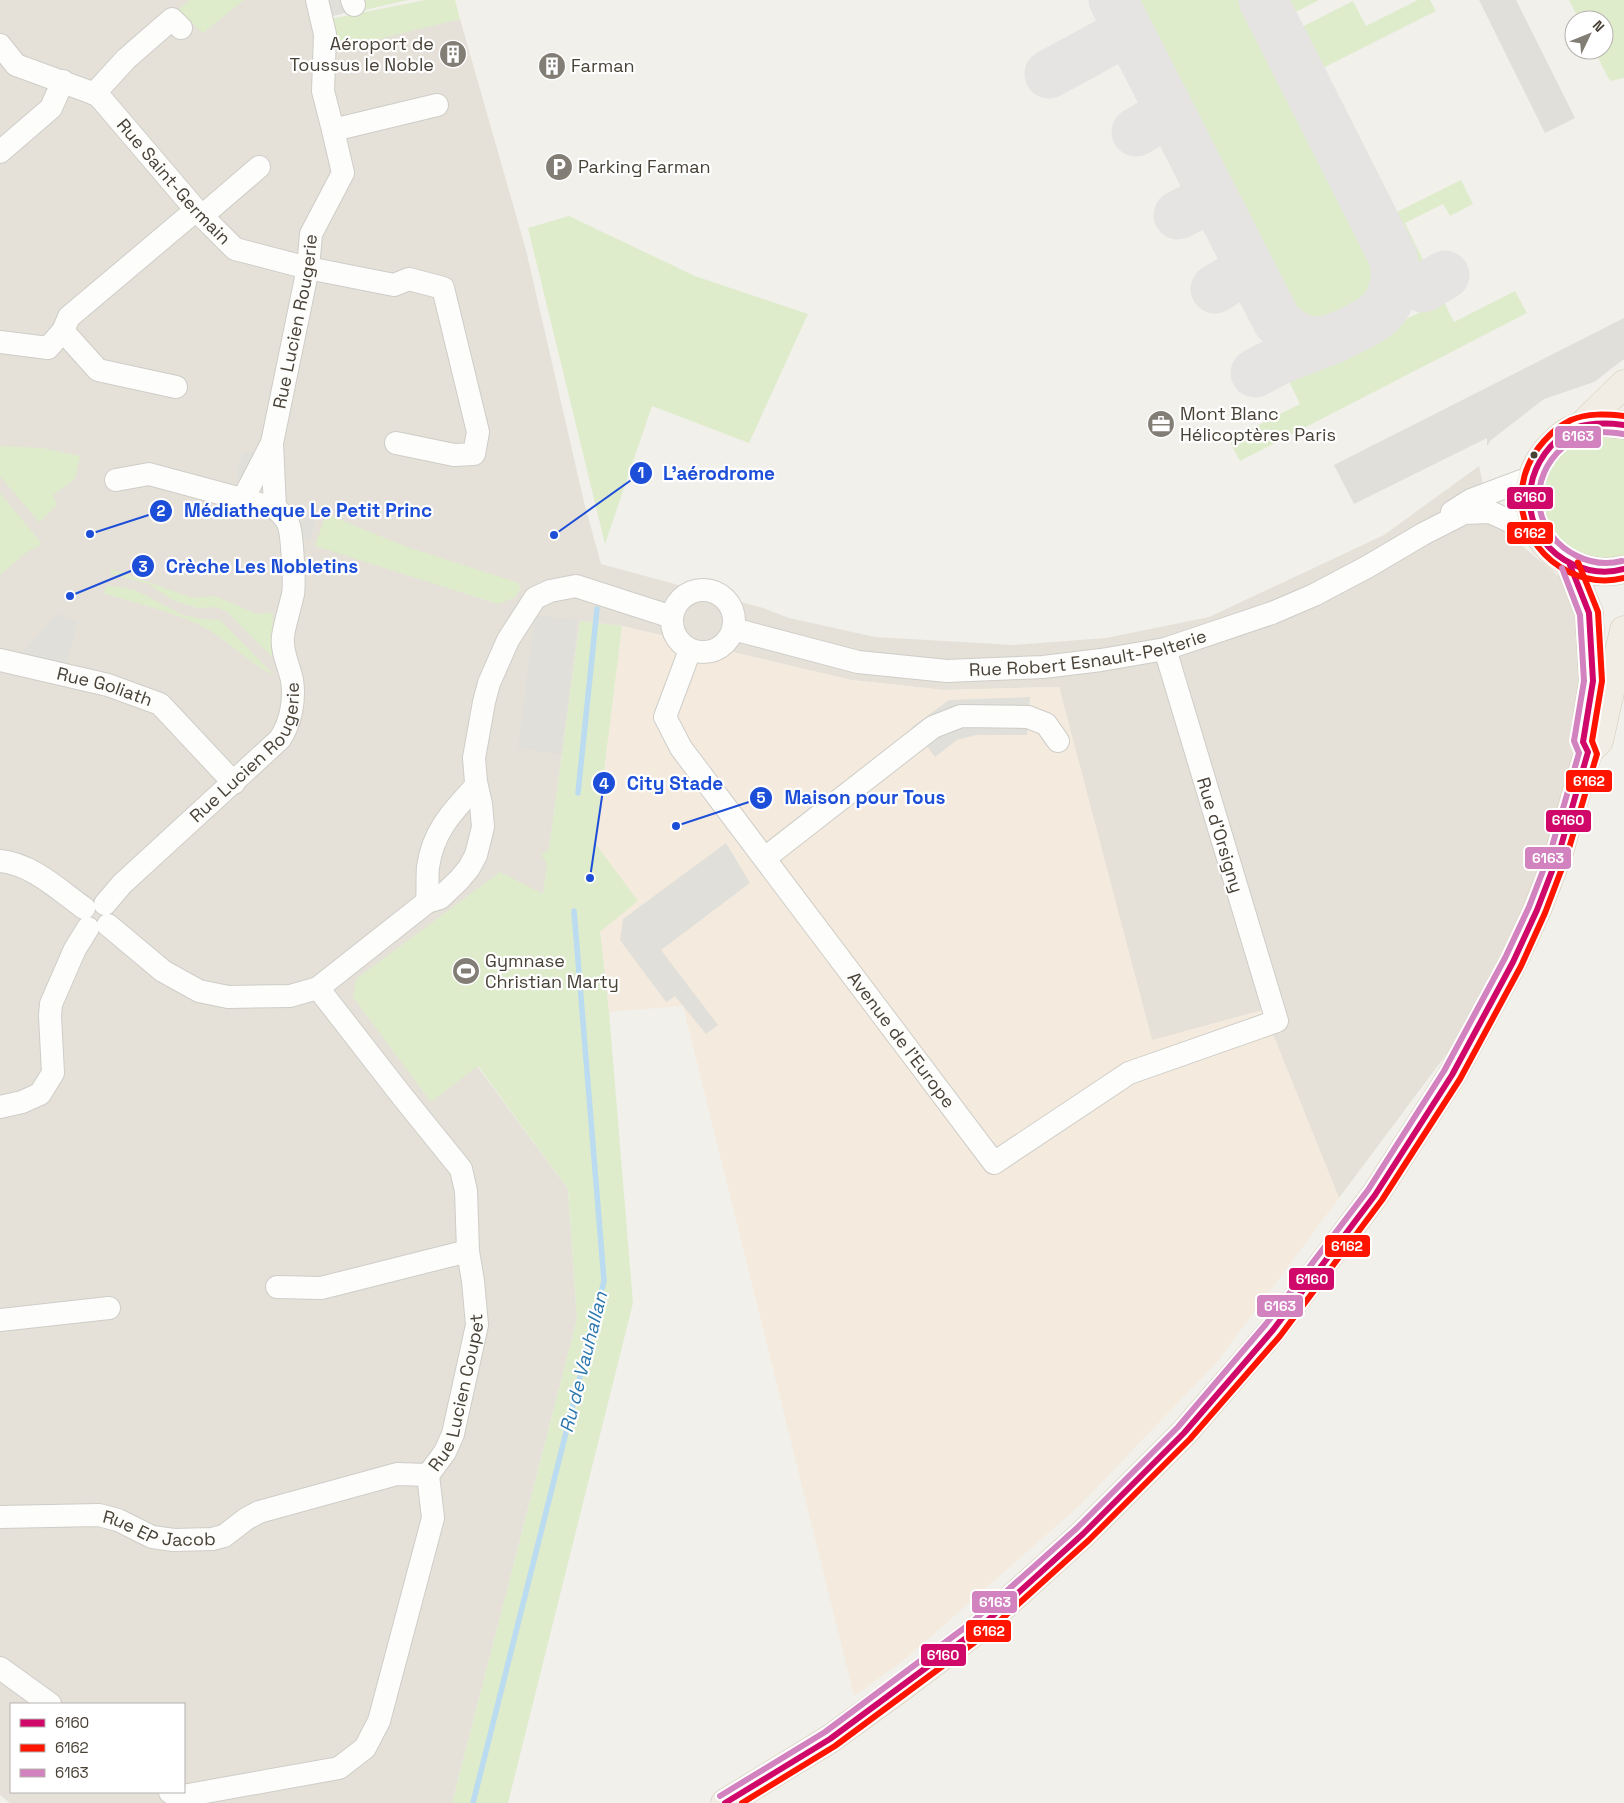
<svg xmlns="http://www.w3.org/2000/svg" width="1624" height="1803" viewBox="0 0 1624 1803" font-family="'Space Grotesk',sans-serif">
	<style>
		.residential { fill: #e5e1d8; fill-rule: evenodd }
		.commercial { fill: #f4ebde }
		.green { fill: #deeccb }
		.parking { fill: #e0dfda }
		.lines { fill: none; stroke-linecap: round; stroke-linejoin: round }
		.stream { stroke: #badbf0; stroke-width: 5.5 }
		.taxiway { stroke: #e5e4e2; stroke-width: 49 }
		.minor-casing { stroke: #cfcdc8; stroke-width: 24 }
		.major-casing { stroke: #d4ccb8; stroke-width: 29 }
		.minor { stroke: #fdfdfc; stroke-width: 22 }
		.major { stroke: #f1ede4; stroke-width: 28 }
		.bus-1-casing { stroke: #fff; stroke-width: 10 }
		.bus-2-casing { stroke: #fff; stroke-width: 10 }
		.bus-3-casing { stroke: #fff; stroke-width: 10 }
		.bus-1 { stroke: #cf086a; stroke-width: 6 }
		.bus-2 { stroke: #ff1400; stroke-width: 6 }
		.bus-3 { stroke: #d282be; stroke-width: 6 }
		.bus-dot { fill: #484136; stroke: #fff; stroke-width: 2 }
		.labels { text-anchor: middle; stroke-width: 4.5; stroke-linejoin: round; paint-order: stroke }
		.poi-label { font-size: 18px; fill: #484136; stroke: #fff; text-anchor: start }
		.street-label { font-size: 18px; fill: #484136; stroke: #fff }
		.water-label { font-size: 19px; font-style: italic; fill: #2c77ae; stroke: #fff }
		.leader { fill: none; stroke: #1d4ed8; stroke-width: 2 }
		.callout-dot { fill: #1d4ed8; stroke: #fff; stroke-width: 2 }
		.mark-label { font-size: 15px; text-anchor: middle; font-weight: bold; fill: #fff }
		.callout-label { font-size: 19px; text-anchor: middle; font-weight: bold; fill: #1d4ed8; stroke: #fff; stroke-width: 4.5; stroke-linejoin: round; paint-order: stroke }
		.line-badge { stroke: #fff; stroke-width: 2 }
		.badge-label { font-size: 14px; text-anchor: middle; font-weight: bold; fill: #fff }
	</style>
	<rect width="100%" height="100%" fill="#f1f0eb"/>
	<path class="residential" d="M 0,0 L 317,0 L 325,49 L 460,19 L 526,250 L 584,502 L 601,564 L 763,608 L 789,618 L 875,637 L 1013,645 L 1106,638 L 1209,617 L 1384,535 L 1479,466 L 1491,520 L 1568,584 L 1580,628 L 1580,691 L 1571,766 L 1542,866 L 1500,955 L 1448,1052 L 1339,1198 L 1263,1010 L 1152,1041 L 1059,687 L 944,690 L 851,680 L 622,626 L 580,621 L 543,895 L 477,1066 L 568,1189 L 577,1319 L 452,1803 L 10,1803 L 0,1795 ZM 11,1704 L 184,1704 L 184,1792 L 11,1792 Z"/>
	<polygon class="commercial" points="622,626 851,680 944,690 1059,687 1152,1040 1263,1010 1339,1198 1217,1362 1079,1506 903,1661 854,1696 683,1006 609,1012 592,862"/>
	<g class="green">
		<polygon points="190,0 244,0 203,33 178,10"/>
		<polygon points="358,0 408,0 360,11"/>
		<polygon points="425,0 455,0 460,19 334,50 330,19"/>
		<path d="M 1126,0 L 1246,0 L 1373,253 C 1377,264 1381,275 1378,287 C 1371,312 1337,333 1311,326 C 1297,322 1286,312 1278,301 Z"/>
		<polygon points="1277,0 1319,0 1286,17"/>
		<polygon points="1418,0 1430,0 1436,11 1313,73 1292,32 1353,1 1366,26"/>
		<polygon points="1569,0 1624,0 1624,78 1610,81 1594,50 1604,50 1604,20 1579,20"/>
		<polygon points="1461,180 1473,204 1450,216 1443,204 1405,223 1429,272 1418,278 1387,217"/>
		<polygon points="569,216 695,276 808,314 749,443 652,406 605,544 528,228"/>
		<polygon points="1515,291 1527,313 1240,461 1229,440 1300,404 1288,379 1432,306 1430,302 1441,296 1454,322"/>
		<polygon points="1624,434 1624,559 1609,562 1569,552 1542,519 1541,474 1570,439"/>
		<polygon points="0,446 42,448 80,456 75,479 53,495 57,505 39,522 0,476"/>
		<polygon points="0,493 42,544 27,552 0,575"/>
		<polygon points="326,514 407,547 516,582 521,587 516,597 498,604 315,546"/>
		<polygon points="111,569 193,598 215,596 257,614 273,612 272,640 275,657 270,655 226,611 216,607 197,608 172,600 149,584 111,574"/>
		<path d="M 107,585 L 135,590 L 183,615 L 202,619 L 220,620 L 274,675 C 252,665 235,647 215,634 C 186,614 137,604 103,593 Z"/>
		<polygon points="580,621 622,626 595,843 638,901 601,931 600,930 609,1012 633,1303 508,1803 452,1803 577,1319 568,1189 478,1066 431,1102 353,997 356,979 500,872 543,894 547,863 541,855 549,849"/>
	</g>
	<g class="parking">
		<polygon points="328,0 349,0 352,11 333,16"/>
		<polygon points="1479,0 1516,0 1575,118 1545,133"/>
		<polygon points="1624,318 1624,359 1594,382 1544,399 1491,440 1487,446 1487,438 1354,504 1334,465"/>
		<polygon points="244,451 256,455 248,479 236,476"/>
		<polygon points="305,511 317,515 309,540 297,536"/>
		<polygon points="57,614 78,621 66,664 22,653"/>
		<polygon points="535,615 578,620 561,754 518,748"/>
		<polygon points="1030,697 1027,735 976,735 957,740 935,757 912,727 949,700"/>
		<polygon points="726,843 750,883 661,950 718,1025 706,1034 675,996 666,1002 620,940 623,919"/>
	</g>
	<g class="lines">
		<g class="stream">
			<polyline points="578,793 597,609"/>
			<polyline points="473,1803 604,1281 574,911"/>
		</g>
		<g class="taxiway">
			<path d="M 1113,0 L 1277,321 C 1303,348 1326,344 1356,328 C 1363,324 1370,321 1376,316 C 1394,302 1398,278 1393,257 L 1263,0"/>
			<polyline points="1049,74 1117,37 1123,35 1133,39"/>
			<path d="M 1136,132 C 1147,126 1163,113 1175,123"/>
			<path d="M 1178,215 C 1191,209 1203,199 1217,205"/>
			<polyline points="1423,288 1445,275"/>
			<path d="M 1215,289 C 1227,282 1241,270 1254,279"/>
			<polyline points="1255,373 1280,360 1336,338"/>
		</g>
		<g class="minor-casing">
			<g id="minor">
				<polyline points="352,0 354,5"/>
				<path id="s1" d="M 0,45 L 16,65 L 98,95 L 196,210 L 235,249 L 308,268 L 394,285 L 409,279 L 443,288 L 478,432 L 474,454 L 454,455 L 396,443"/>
				<polyline points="94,94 126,59 172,19 181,28"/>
				<polyline points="333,130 437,105"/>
				<polyline points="0,152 51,108 63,81"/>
				<polyline points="202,216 259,167"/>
				<polyline points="63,331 98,370 176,387"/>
				<polyline points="0,342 48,348 63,331 69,317 196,210"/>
				<polyline points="243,499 272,443"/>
				<path id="s2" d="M 275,508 L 272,443 L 308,268 L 311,234 L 343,173 L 333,130 L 323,91 L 325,34 L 317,0"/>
				<polyline points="1452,512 1471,500 1532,477"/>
				<circle cx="703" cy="621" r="31"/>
				<path id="s3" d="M 733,629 L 858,662 L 947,671 L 1043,667 L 1101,660 L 1165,649 L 1272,613 L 1314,595 L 1367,567 L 1423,534 L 1464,513 L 1490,512 L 1512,522 L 1534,525"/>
				<path id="s4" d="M 690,650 L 665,717 L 681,748 L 994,1163 L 1129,1073 L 1277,1021 L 1165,649"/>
				<path id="s5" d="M 0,660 L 108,685 L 160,704 L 234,783"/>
				<polyline points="765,858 933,727 961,716 1028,717 1046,724 1058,741"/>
				<path d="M 0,861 C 32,864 59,890 84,908"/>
				<path d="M 427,902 C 428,891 427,878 428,867 C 433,831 453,811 476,786"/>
				<path id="s6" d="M 105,904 L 122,884 L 280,739 C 291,722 295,700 292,680 C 289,666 281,651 283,636 C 285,622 290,608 293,594 C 295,584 292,535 289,526 C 287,518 281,513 275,508 L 149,474 L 116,480"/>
				<polyline points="108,925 163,971 199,991 228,997 290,996 318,988 427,902 440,898 459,880 469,868 476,855 483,827 481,804 476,782 474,758 484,702 489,683 508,640 535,598 550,591 576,586 672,617"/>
				<polyline points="0,1107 22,1102 40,1094 53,1073 50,1016 51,1004 75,949 88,928"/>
				<polyline points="277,1287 321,1288 468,1251"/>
				<polyline points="0,1320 109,1308"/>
				<path id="s7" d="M 0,1517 L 99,1515 L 118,1520 L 152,1537 L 174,1540 L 212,1539 L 224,1536 L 246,1519 L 259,1512 L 397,1474 L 428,1475"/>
				<polyline points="0,1668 50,1704"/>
				<path id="s8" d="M 170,1792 L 177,1797 L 339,1768 L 365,1748 L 379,1721 L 433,1518 L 428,1475 L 445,1452 L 453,1434 L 477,1325 L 473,1281 L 468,1251 L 466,1191 L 461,1169 L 402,1096 L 318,988"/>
			</g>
		</g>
		<g class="major-casing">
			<g id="major">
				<path d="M 1624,425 C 1609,423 1597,422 1582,426 C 1573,428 1563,434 1556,441 C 1513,477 1524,549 1579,567 C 1594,572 1609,574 1624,569"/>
				<polyline points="1581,426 1624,384"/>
				<polyline points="1570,565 1589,613 1593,681 1587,717"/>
				<polyline points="725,1803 830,1739 899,1689 977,1630 1083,1534 1184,1433 1273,1330 1375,1195 1452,1075 1513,962 1537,910 1559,853 1588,752 1599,741 1624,630"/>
			</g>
		</g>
		<use href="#minor" class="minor"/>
		<use href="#major" class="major"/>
		<g class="bus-1-casing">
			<g id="bus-1">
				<path d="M 1624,425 C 1608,423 1591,422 1575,428 C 1566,432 1558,439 1551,446 C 1516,485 1525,541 1572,564 C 1589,572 1606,574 1624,569"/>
				<polyline points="725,1803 830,1739 977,1630 1083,1534 1184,1433 1273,1330 1375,1195 1452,1075 1513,962 1537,910 1559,853 1588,752 1583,742 1593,681 1589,613 1570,565"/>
			</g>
		</g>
		<g class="bus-2-casing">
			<g id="bus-2">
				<path d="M 1624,416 C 1606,414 1588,413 1571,420 C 1561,425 1552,432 1544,441 C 1506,483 1517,546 1569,572 C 1586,580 1605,583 1624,578"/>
				<polyline points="742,1803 835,1746 983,1636 1089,1540 1190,1439 1280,1336 1382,1200 1460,1079 1521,966 1545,913 1567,855 1597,754 1592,741 1602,681 1598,612 1578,562"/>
			</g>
		</g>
		<g class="bus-3-casing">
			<g id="bus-3">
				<path d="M 1622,561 C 1606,565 1591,563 1577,556 C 1536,536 1526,487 1557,453 C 1563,447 1569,441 1577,437 C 1592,430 1608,432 1623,434"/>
				<polyline points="720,1796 825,1732 971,1623 1077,1528 1178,1427 1266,1324 1368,1190 1444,1071 1505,958 1529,907 1551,850 1579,753 1574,741 1584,681 1580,615 1562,568"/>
			</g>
		</g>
		<use href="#bus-1" class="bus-1"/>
		<use href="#bus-2" class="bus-2"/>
		<use href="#bus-3" class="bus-3"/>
	</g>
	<defs>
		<g id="building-disc" transform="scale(1.4375)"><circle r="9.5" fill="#837e75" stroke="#fff"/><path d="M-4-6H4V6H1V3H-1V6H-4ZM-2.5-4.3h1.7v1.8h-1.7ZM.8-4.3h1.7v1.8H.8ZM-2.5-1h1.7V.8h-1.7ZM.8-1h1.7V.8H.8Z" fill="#fff"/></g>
		<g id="parking-disc" transform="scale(1.4375)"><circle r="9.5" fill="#837e75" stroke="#fff"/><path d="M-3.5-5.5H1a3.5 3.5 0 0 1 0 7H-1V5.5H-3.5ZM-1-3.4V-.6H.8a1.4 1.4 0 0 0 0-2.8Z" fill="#fff"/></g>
		<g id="office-disc" transform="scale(1.4375)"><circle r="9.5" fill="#837e75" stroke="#fff"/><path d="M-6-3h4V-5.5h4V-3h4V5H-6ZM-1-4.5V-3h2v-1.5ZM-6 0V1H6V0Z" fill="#fff"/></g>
		<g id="stadium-disc" transform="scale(1.4375)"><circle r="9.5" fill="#837e75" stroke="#fff"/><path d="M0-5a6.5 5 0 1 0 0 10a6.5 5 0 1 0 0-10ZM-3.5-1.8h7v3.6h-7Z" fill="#fff"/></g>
	</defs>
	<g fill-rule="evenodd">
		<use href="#building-disc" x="453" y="54"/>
		<use href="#building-disc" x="552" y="66"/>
		<use href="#parking-disc" x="559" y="167"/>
		<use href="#office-disc" x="1161" y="424"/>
		<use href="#stadium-disc" x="466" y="971"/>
	</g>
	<circle class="bus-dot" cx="1534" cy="455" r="4.5"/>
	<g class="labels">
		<g class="poi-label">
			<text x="434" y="50" text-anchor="end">Aéroport de<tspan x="434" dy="21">Toussus le Noble</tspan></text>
			<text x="571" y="72">Farman</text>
			<text x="578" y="173">Parking Farman</text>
			<text x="1180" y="420">Mont Blanc<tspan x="1180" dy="21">Hélicoptères Paris</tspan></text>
			<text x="485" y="967">Gymnase<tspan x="485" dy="21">Christian Marty</tspan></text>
		</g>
		<g class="street-label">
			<text dy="6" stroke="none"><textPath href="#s1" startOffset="228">Rue Saint-Germain</textPath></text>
			<text dy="6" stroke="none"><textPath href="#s2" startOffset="189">Rue Lucien Rougerie</textPath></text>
			<text dy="6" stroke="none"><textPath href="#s3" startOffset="361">Rue Robert Esnault-Pelterie</textPath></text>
			<text dy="6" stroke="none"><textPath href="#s5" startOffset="108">Rue Goliath</textPath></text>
			<text dy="6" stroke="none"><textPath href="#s6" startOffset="211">Rue Lucien Rougerie</textPath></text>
			<text transform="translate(1220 835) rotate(73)" y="6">Rue d'Orsigny</text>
			<text dy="6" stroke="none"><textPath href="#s4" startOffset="472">Avenue de l'Europe</textPath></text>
			<text dy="6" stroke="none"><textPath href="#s8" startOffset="579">Rue Lucien Coupet</textPath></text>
			<text dy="6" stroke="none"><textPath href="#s7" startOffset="162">Rue EP Jacob</textPath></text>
		</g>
		<g class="water-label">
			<text transform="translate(583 1362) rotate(-76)" y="7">Ru de Vauhallan</text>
		</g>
	</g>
	<path class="leader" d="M554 535L641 473M90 534L161 511M70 596L143 566M590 878L604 783M676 826L761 798"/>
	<g class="callout-dot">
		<circle cx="554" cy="535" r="5"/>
		<circle cx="90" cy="534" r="5"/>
		<circle cx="70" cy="596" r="5"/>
		<circle cx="590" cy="878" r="5"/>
		<circle cx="676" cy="826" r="5"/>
		<circle cx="641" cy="473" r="12"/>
		<circle cx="161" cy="511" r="12"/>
		<circle cx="143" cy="566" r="12"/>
		<circle cx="604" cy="783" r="12"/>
		<circle cx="761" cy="798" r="12"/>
	</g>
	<g class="mark-label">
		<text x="641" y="478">1</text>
		<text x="161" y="516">2</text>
		<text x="143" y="572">3</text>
		<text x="604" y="789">4</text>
		<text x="761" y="803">5</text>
	</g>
	<g class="callout-label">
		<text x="719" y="480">L'aérodrome</text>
		<text x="308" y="517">Médiatheque Le Petit Princ</text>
		<text x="262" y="573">Crèche Les Nobletins</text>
		<text x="675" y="790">City Stade</text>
		<text x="865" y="804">Maison pour Tous</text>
	</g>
	<g class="line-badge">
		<rect x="1554" y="425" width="48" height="24" rx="5" fill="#d282be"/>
		<rect x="1506" y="486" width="48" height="24" rx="5" fill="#cf086a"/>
		<rect x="1506" y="521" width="48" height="24" rx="5" fill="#ff1400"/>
		<rect x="1565" y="769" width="48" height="24" rx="5" fill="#ff1400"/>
		<rect x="1545" y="809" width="47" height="24" rx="5" fill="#cf086a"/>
		<rect x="1524" y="846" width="48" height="24" rx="5" fill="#d282be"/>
		<rect x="1324" y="1234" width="47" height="24" rx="5" fill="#ff1400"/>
		<rect x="1288" y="1267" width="47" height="24" rx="5" fill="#cf086a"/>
		<rect x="1256" y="1294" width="48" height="24" rx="5" fill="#d282be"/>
		<rect x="971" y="1590" width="47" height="24" rx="5" fill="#d282be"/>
		<rect x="965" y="1619" width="47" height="24" rx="5" fill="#ff1400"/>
		<rect x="920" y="1643" width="47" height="24" rx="5" fill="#cf086a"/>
	</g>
	<g class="badge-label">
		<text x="1578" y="441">6163</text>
		<text x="1530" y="502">6160</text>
		<text x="1530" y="538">6162</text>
		<text x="1589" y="786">6162</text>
		<text x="1568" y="825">6160</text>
		<text x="1548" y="863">6163</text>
		<text x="1347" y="1251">6162</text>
		<text x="1312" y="1284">6160</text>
		<text x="1280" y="1311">6163</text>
		<text x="995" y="1607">6163</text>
		<text x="989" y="1636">6162</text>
		<text x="943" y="1660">6160</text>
	</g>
	<rect x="10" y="1703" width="175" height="90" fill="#ffffff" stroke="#b6b3af"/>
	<rect x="20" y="1719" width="25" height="8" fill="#cf086a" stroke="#b6b3af"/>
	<text x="55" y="1728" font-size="15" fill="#484136">6160</text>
	<rect x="20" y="1744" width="25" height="8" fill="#ff1400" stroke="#b6b3af"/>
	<text x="55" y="1753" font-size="15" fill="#484136">6162</text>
	<rect x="20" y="1769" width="25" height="8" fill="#d282be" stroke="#b6b3af"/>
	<text x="55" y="1778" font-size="15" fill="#484136">6163</text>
	<g transform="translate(1589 35) rotate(47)"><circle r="24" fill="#ffffff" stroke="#b6b3af"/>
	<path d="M0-4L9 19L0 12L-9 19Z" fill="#837e75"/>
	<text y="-8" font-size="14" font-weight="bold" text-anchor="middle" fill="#484136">N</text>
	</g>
</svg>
